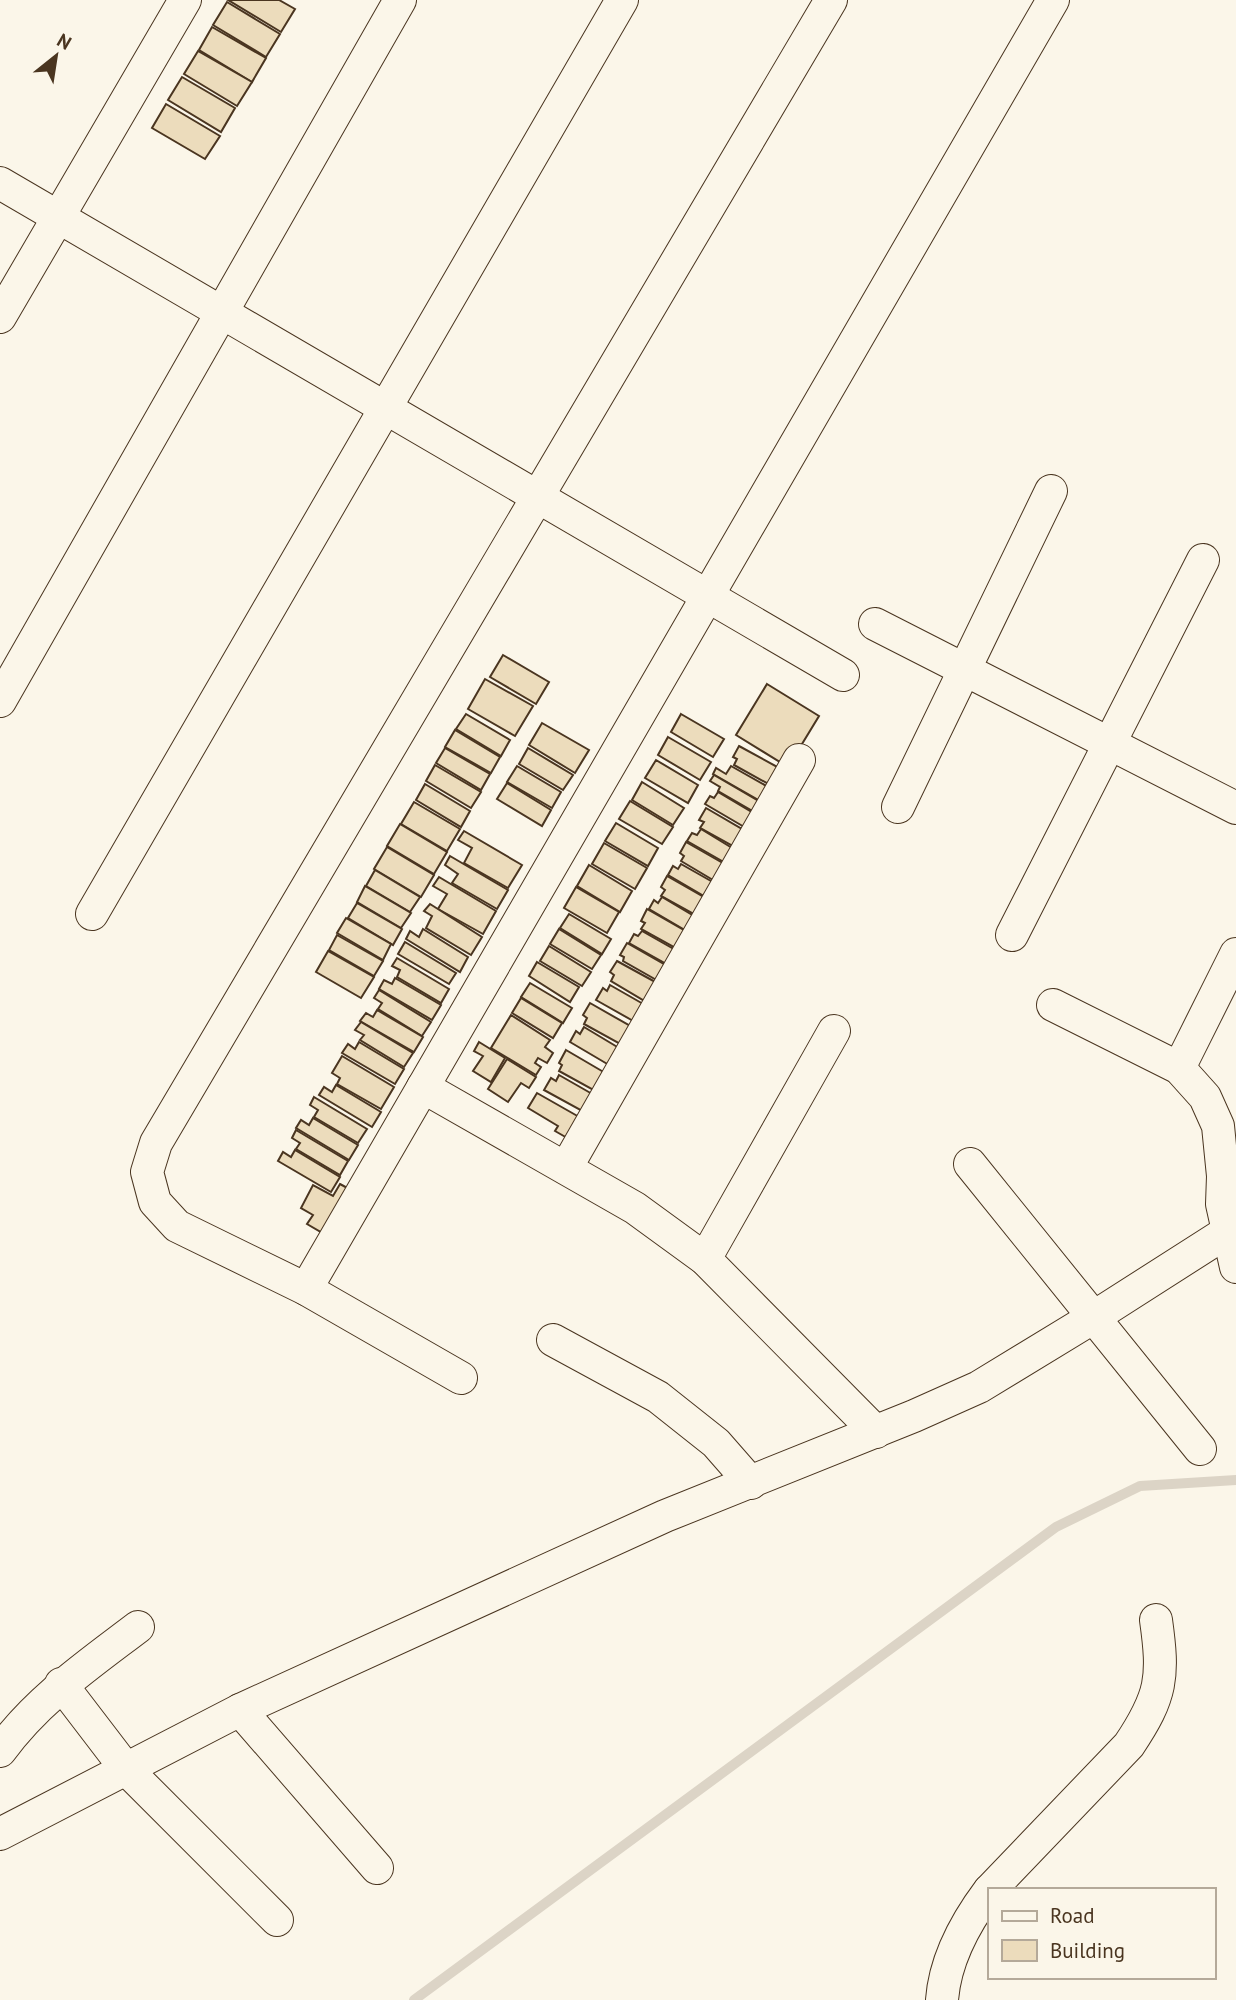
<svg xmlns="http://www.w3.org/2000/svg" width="1236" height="2000" viewBox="0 0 1236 2000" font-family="'PT Sans',sans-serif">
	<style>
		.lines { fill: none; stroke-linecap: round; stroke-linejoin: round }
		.stream { stroke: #dcd4c6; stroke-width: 10 }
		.building { fill: #ecdcbc; stroke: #4a3520; stroke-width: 2 }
		.minor-casing { stroke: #4a3520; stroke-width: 34 }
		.minor { stroke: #fbf6e9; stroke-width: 32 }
	</style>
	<rect width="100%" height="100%" fill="#fbf6e9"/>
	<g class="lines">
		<polyline class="stream" points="414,2000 1056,1527 1140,1486 1236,1480"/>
	</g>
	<g class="building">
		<polygon points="228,0 279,0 295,9 281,32"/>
		<polygon points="227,2 280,34 266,57 213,25"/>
		<polygon points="212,27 266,58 252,82 199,50"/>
		<polygon points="198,51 252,82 237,106 184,74"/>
		<polygon points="182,77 235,108 221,132 168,100"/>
		<polygon points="166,104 220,136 205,159 152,128"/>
		<polygon points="503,655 549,682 536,704 490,677"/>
		<polygon points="485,679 533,706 515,736 468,709"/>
		<polygon points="767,684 819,716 788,767 736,735"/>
		<polygon points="466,714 510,740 501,756 456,729"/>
		<polygon points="681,714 724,739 713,757 671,732"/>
		<polygon points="542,723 589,750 575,773 529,745"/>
		<polygon points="455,730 500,757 491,773 445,747"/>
		<polygon points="668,737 711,762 700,780 658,755"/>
		<polygon points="739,746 781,769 772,786 734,765 737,759 733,757"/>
		<polygon points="445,748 490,774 481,790 436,763"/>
		<polygon points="528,748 573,775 563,790 519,764"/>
		<polygon points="656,760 698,785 688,803 645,778"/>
		<polygon points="435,765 481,792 471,808 426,781"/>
		<polygon points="517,766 561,792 552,808 507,782"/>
		<polygon points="731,766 770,788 762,802 713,774 716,768 726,774"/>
		<polygon points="714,775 762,803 756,813 718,791 720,787 710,781"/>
		<polygon points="642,782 684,808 673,825 632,800"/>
		<polygon points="507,783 551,810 542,826 497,799"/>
		<polygon points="425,784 470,811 461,827 416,800"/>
		<polygon points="718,792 755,814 746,828 705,804 710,796 714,798"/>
		<polygon points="630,801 673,827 662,844 619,819"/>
		<polygon points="414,802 460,829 447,851 401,824"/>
		<polygon points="706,808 747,832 738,849 700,828 704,822 699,820"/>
		<polygon points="616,823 658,848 648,866 605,841"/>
		<polygon points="400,824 447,852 434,874 387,846"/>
		<polygon points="701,829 737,851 729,865 687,841 692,833 697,835"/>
		<polygon points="464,831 522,865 508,888 464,863 472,848 458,840"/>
		<polygon points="686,842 728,866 718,883 681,861 684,856 680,853"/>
		<polygon points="604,843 647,868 635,889 592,864"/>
		<polygon points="387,847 434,875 421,897 374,869"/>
		<polygon points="450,856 508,890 497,909 452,883 458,874 445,865"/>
		<polygon points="681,864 718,885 709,899 668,875 673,866 678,869"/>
		<polygon points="589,865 632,891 620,912 577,886"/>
		<polygon points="375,870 420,897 410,912 366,886"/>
		<polygon points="667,876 709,900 699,917 661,896 665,890 661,887"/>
		<polygon points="439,877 496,911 483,934 438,909 447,894 433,886"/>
		<polygon points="365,886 411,913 401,928 357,902"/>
		<polygon points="576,887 619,912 607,933 564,908"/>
		<polygon points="662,897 699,919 690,933 649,909 654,900 658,903"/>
		<polygon points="357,903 402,929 393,945 348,918"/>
		<polygon points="430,904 482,937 471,955 426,928 432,916 424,911"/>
		<polygon points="647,909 689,933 679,950 641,929 645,923 641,921"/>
		<polygon points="569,914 611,939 602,954 560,928"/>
		<polygon points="346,918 391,944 383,960 337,933"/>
		<polygon points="423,929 468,957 460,972 406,939 410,931 419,937"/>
		<polygon points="559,929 601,955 592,969 550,944"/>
		<polygon points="642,931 679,952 670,966 629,943 634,934 638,936"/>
		<polygon points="337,935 383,961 374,976 329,950"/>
		<polygon points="405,942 456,973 449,984 398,954"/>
		<polygon points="627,943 669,967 660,982 623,961 624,957 620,955"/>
		<polygon points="549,946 591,972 582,986 540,961"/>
		<polygon points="328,951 374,977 361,998 316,972"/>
		<polygon points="397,958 449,989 441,1003 397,977 400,970 392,966"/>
		<polygon points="617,961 659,984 648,1003 611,981 614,975 610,972"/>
		<polygon points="537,962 579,987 570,1002 529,976"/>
		<polygon points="395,978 441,1005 432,1020 379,989 384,980 392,984"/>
		<polygon points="530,983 572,1008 563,1023 521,997"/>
		<polygon points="610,985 645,1005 635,1022 596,1000 603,988 607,991"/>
		<polygon points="379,990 431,1022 422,1036 378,1009 382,1003 374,998"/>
		<polygon points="521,998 562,1023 553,1038 512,1013"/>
		<polygon points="590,1003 632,1027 622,1045 584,1024 587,1018 583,1015"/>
		<polygon points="377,1010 423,1037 414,1052 360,1021 366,1013 373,1017"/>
		<polygon points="511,1015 550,1040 545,1047 553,1053 547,1063 538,1058 535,1063 541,1067 536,1075 491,1048"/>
		<polygon points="361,1022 413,1053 404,1067 360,1040 364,1035 355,1030"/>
		<polygon points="584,1027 619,1048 609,1065 570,1042 576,1031 580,1034"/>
		<polygon points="359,1042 404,1069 395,1084 342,1053 348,1044 355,1049"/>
		<polygon points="479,1042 505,1058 491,1082 473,1071 483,1056 474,1051"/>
		<polygon points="566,1050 607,1074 597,1092 559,1071 562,1065 559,1063"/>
		<polygon points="342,1056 394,1087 381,1109 337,1084 340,1078 332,1073"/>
		<polygon points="507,1059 536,1077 529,1088 521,1083 508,1102 488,1089"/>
		<polygon points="559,1075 594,1095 584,1112 544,1090 551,1078 556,1081"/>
		<polygon points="336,1085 381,1112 372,1127 319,1095 324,1087 332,1092"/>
		<polygon points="537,1093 588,1122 576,1143 555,1131 558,1126 528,1108"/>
		<polygon points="314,1097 367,1129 358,1143 314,1117 318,1110 310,1105"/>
		<polygon points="313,1118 358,1145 349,1160 296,1128 301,1120 309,1125"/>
		<polygon points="296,1130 348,1161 340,1175 296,1149 300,1143 292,1138"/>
		<polygon points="295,1150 340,1177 331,1192 278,1161 283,1152 291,1157"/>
		<polygon points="340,1184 351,1190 326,1235 307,1224 313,1215 301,1208 313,1185 333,1196"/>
	</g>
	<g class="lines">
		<g class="minor-casing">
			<g id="minor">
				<polyline points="0,183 843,675"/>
				<polyline points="0,317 185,0"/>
				<polyline points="875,624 1236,808"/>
				<polyline points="0,701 400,0"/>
				<polyline points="898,807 1051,491"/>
				<polyline points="92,914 622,0"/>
				<polyline points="1012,935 1203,560"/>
				<polyline points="1053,1005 1179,1068 1205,1097 1218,1126 1223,1176 1222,1204 1236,1267"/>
				<polyline points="1179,1068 1236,954"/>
				<polyline points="423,1087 635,1208 705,1259 876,1432"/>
				<polyline points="970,1164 1200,1449"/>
				<polyline points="566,1168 799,760"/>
				<polyline points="705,1259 834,1031"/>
				<polyline points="306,1289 1053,0"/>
				<polyline points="553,1340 658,1397 716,1443 751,1483"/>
				<polyline points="461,1378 306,1289 177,1226 155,1202 147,1172 156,1143 831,0"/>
				<polyline points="61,1684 126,1769 277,1920"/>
				<polyline points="240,1710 377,1868"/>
				<path d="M 0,1751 C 37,1700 88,1665 138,1627"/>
				<polyline points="0,1834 240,1710 665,1516 914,1416 979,1387 1094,1317 1227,1232 1236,1237"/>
				<path d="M 990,1890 L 1129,1745 C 1162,1696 1164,1677 1156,1620"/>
				<path d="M 942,2000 C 945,1959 965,1923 989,1891"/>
			</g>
		</g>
		<use href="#minor" class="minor"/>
	</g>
	<rect x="988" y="1888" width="228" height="91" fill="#fbf6e9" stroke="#b4a999" stroke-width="2"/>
	<rect x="1002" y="1911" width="35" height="10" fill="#fbf6e9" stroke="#b4a999" stroke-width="2"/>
	<text x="1050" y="1923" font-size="21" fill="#4a3520">Road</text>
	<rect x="1002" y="1940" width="35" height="21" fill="#ecdcbc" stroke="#b4a999" stroke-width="2"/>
	<text x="1050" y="1958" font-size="21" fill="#4a3520">Building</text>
	<g transform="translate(56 56) rotate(30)" stroke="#fbf6e9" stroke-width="5" paint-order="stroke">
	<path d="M0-5L12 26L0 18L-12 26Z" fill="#4a3520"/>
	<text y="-10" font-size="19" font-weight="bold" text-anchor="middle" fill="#4a3520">N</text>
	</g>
</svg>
